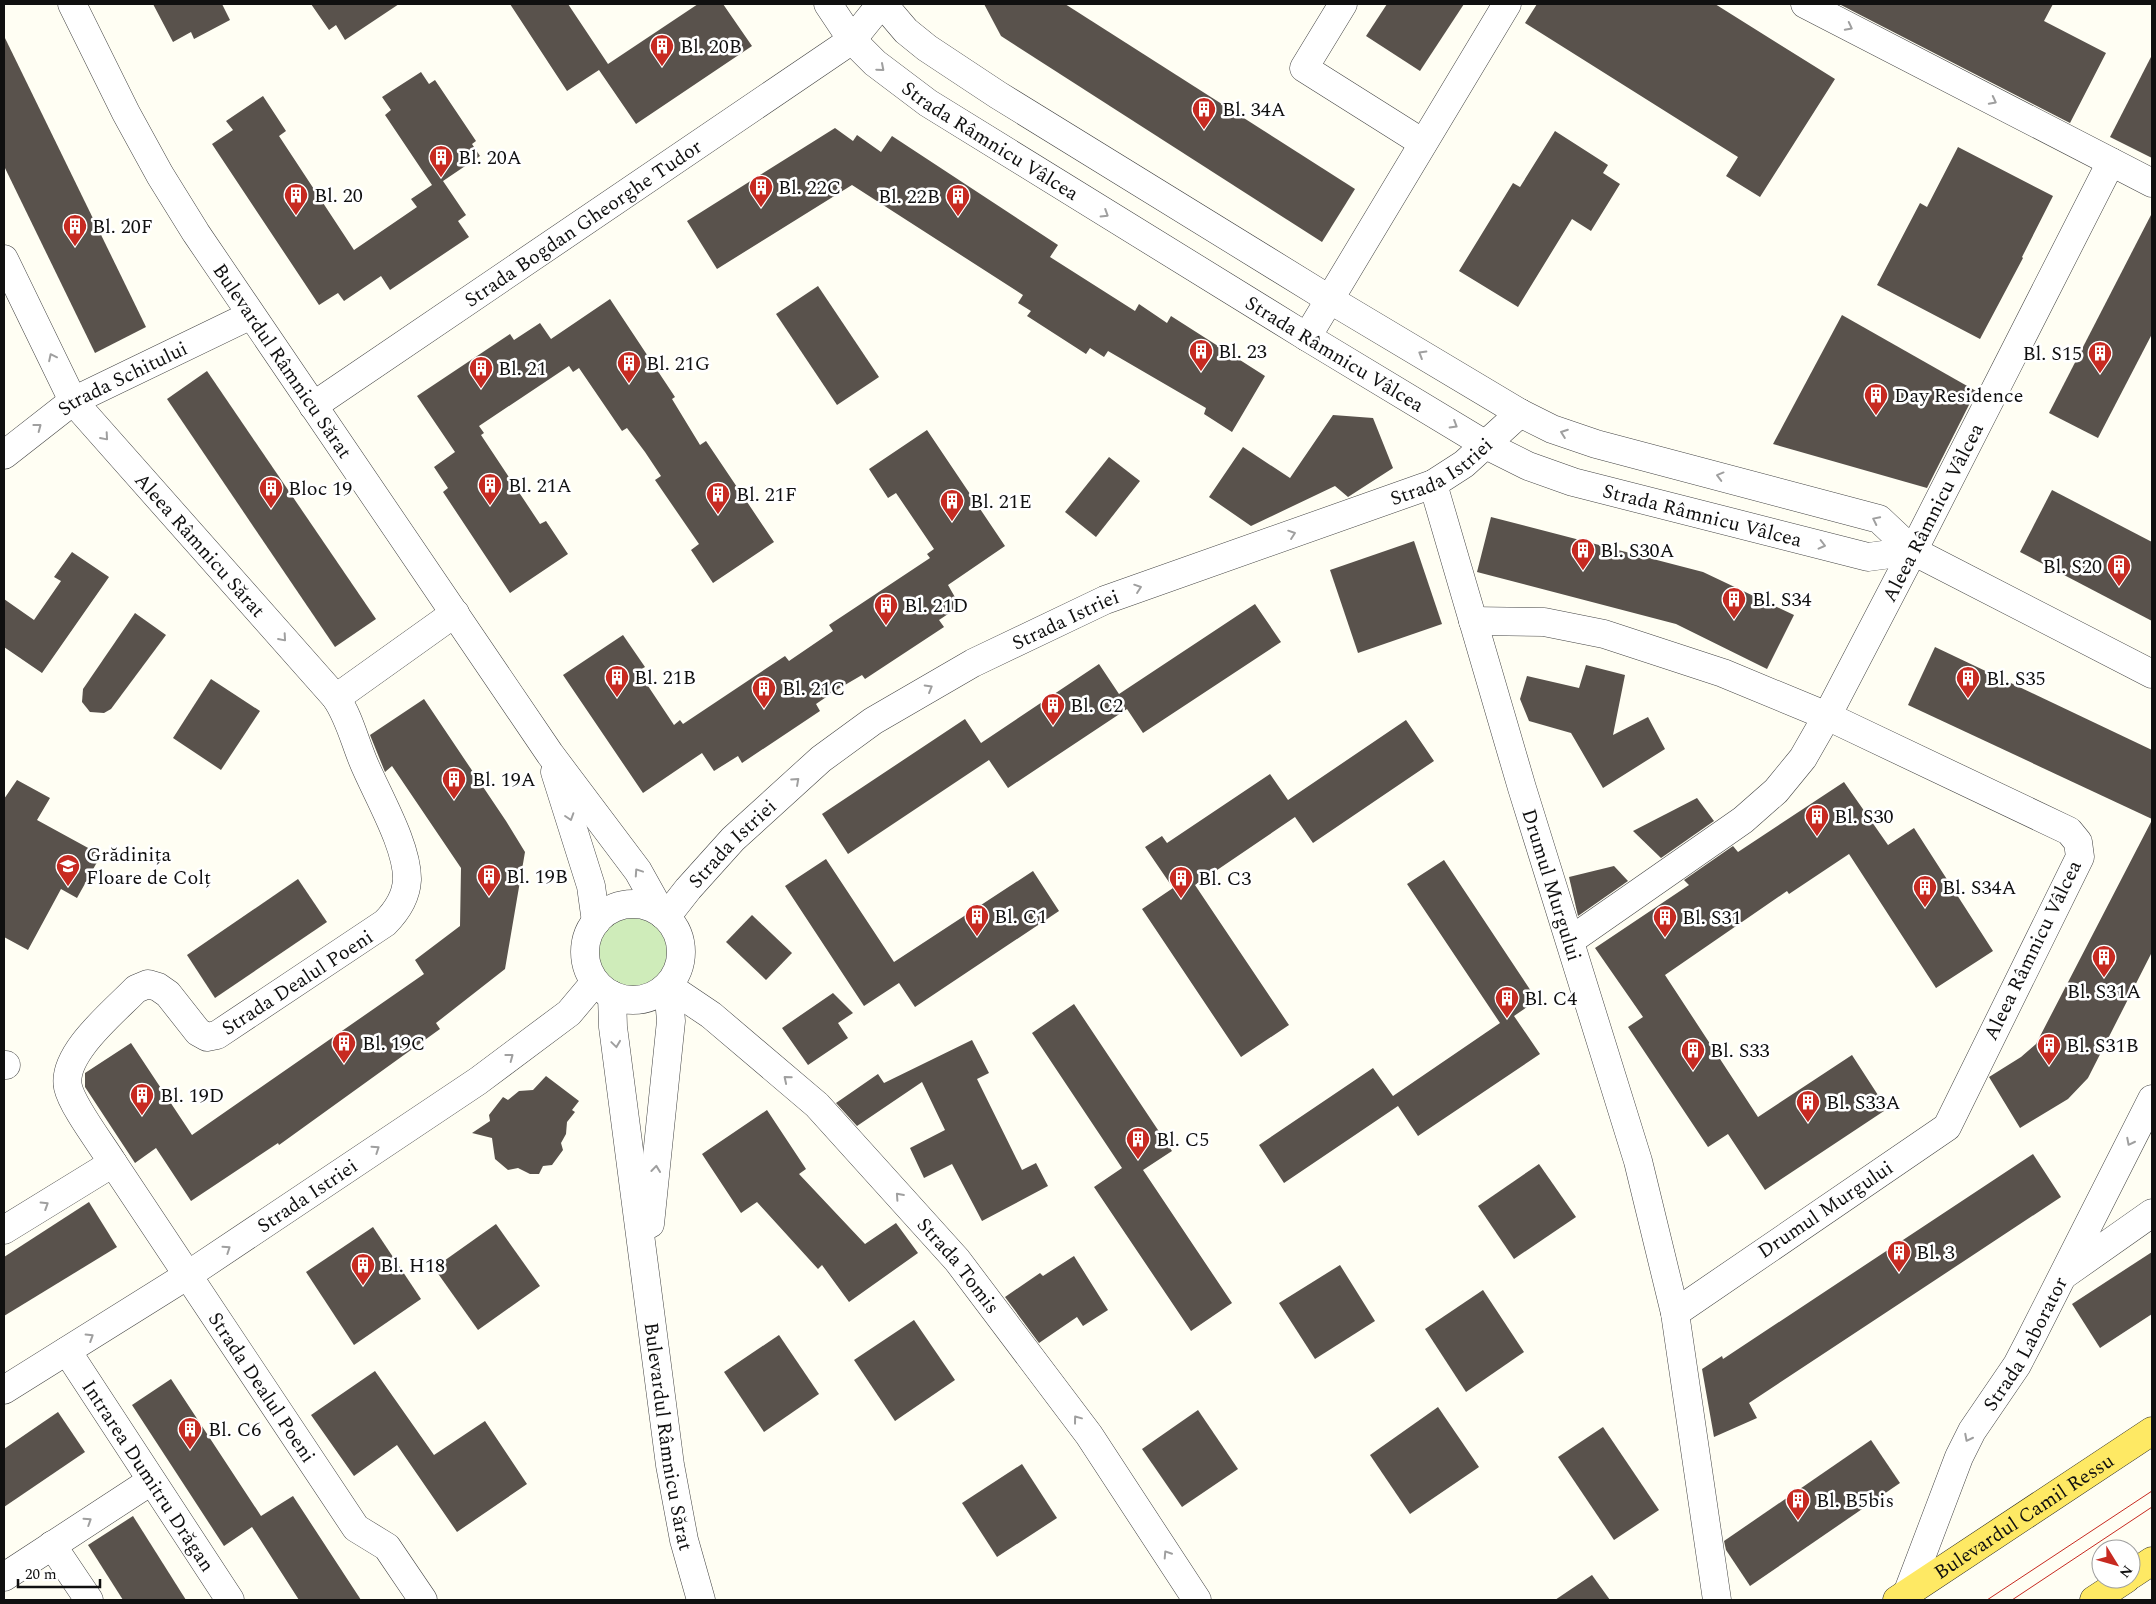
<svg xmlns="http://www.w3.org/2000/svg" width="2156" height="1604" viewBox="0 0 2156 1604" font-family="Spectral,serif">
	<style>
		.green { fill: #cfecba }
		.building { fill: #59524c }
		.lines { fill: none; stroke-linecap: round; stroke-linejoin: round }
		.minor-casing { stroke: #434343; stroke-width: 29 }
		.major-casing { stroke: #212121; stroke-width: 29 }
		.minor { stroke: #fff; stroke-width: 28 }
		.major { stroke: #fee964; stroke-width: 28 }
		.tram { stroke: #c72a21; stroke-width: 1 }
		.oneway { stroke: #9f9f9f }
		.labels { text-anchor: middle; stroke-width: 5; stroke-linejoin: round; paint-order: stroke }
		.poi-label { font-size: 20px; fill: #101010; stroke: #fff; text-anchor: start }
		.street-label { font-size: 20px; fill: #101010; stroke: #fff }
	</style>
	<rect width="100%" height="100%" fill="#fffef3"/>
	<circle class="green" cx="633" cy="952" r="34"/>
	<g class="building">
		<polygon points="153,4 222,4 230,20 194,39 191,32 173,42"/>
		<polygon points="311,4 399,4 345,40 336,25 329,30"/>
		<polygon points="510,4 568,4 608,64 698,4 723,4 752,46 636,124 599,70 567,91"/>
		<polygon points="984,4 1065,4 1355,189 1322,242 1001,36"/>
		<polygon points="1387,4 1464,4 1420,71 1366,36"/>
		<polygon points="1537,4 1715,4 1835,79 1760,197 1726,176 1738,157 1525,23"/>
		<polygon points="1839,4 2053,4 2044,21 2106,53 2070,123"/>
		<polygon points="4,36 146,327 95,353 4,166"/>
		<polygon points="2152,55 2152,158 2110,137"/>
		<polygon points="421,72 429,84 435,80 476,141 472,144 480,156 443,181 466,215 458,221 469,237 390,290 381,276 344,301 338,293 319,305 212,144 233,130 226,121 263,96 286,131 279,136 354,250 417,207 411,199 432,185 385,115 391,110 382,97"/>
		<polygon points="835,128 853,141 857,135 881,152 892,136 1058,245 1050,257 1135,311 1139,304 1167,323 1171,316 1265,376 1232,432 1204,414 1206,408 1108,351 1104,357 1090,348 1086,354 1027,316 1031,311 1018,303 1023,295 852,185 717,269 687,221"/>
		<polygon points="1555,131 1608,165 1603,173 1620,184 1591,231 1572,219 1518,307 1459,271 1513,183 1520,187"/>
		<polygon points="1958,147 2053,196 2022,257 2023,258 1980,339 1877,285 1920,203 1927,207"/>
		<polygon points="2152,213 2152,334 2098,438 2049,413"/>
		<polygon points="818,286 879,377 837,405 776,314"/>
		<polygon points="610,299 675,397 672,399 700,445 706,441 774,542 713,583 691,550 699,544 655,480 661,476 645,452 627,428 622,431 579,368 573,372 569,366 479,426 484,433 481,435 540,524 546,521 568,554 510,593 443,492 448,488 434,467 455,452 417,396 510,334 514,340 540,323 551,339"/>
		<polygon points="1842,315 1976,391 1927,488 1773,444"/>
		<polygon points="207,371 376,619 335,647 167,399"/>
		<polygon points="1333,415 1373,418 1393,468 1348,497 1335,486 1251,526 1209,497 1243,447 1290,478"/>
		<polygon points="927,430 1005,546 948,585 960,606 939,620 944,627 865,679 862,675 838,689 816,704 820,711 742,763 738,756 714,771 702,753 643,793 563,675 623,635 645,667 638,671 674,725 680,720 683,724 785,656 789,661 833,631 829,625 930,558 927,554 934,549 896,493 888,498 869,469"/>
		<polygon points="1109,457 1140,481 1096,537 1065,512"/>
		<polygon points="2052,490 2152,542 2152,621 2020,552"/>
		<polygon points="1491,517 1703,572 1794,615 1767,669 1676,624 1477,572"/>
		<polygon points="1414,541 1442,624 1358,653 1330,570"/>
		<polygon points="72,552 109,577 42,673 4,647 4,599 34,620 61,581 54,577"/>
		<polygon points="1255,604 1281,642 1143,733 1127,709 1008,788 989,760 848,854 822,814 965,719 981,743 1099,664 1119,694"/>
		<polygon points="135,613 166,635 111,709 104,713 90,712 82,702 83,689"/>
		<polygon points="1935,647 2152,750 2152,819 1908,705"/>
		<polygon points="1586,665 1625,675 1613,735 1648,717 1665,749 1603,788 1571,733 1529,721 1520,699 1527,676 1579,688"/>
		<polygon points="211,679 260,711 221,770 173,738"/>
		<polygon points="424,699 506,821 525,852 505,969 436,1023 440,1029 279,1145 278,1143 191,1201 156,1148 135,1163 85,1087 85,1073 131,1043 192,1135 424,974 415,960 460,926 461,868 392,766 385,772 370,735"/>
		<polygon points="1406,720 1434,761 1313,843 1295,817 1195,885 1289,1025 1241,1057 1142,909 1173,888 1145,847 1162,836 1167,843 1270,774 1288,800"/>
		<polygon points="17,780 50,798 37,820 101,855 77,898 61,889 28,950 4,937 4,799"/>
		<polygon points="1844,782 1888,845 1914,828 1993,951 1936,988 1849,854 1789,894 1787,891 1665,975 1758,1117 1852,1055 1887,1109 1765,1190 1728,1134 1708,1147 1628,1027 1643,1017 1595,948 1689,885 1684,880 1733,846 1738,852"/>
		<polygon points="1697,798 1714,821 1661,858 1633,831"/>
		<polygon points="2152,820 2152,952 2088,1078 2068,1099 2020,1128 1989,1077 2021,1057 2036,1044"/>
		<polygon points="826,859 894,962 1033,871 1059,911 915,1007 899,983 864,1006 785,886"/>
		<polygon points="1444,860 1537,1000 1514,1016 1540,1054 1418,1136 1398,1106 1284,1183 1259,1145 1373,1068 1393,1096 1500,1023 1407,884"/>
		<polygon points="1614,866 1628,881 1578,916 1569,877"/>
		<polygon points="298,879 327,922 215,998 187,955"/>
		<polygon points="752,915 792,953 766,980 726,942"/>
		<polygon points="833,993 853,1013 838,1023 848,1038 808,1065 782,1028"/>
		<polygon points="1074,1004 1172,1151 1143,1170 1232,1303 1191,1331 1094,1187 1122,1168 1032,1033"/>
		<polygon points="972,1040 989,1073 977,1079 1022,1170 1036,1163 1048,1186 982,1221 952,1164 924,1178 910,1148 945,1130 922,1082 857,1126 836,1103 878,1074 884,1083"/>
		<polygon points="546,1076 579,1101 572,1110 575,1112 567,1122 566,1134 561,1143 563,1150 552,1165 543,1166 539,1174 530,1174 518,1168 508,1170 495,1159 492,1138 472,1133 490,1121 489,1115 503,1097 508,1100 519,1091 533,1090"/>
		<polygon points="767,1110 806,1169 799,1174 865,1244 896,1223 918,1253 849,1302 822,1265 818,1269 757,1202 741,1213 702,1154"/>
		<polygon points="2033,1154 2061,1197 1749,1403 1757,1418 1714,1437 1702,1369 1722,1356 1723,1359"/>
		<polygon points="1539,1164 1576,1217 1514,1259 1478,1206"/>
		<polygon points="89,1202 117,1247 4,1316 4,1257"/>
		<polygon points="496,1224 540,1286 478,1330 434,1268"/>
		<polygon points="373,1227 421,1299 354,1345 306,1272"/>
		<polygon points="2152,1252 2152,1314 2100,1348 2072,1304"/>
		<polygon points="1074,1256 1108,1310 1083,1326 1077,1317 1039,1343 1005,1297 1040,1273 1043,1276"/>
		<polygon points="1340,1265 1375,1321 1315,1359 1279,1303"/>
		<polygon points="1483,1290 1524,1352 1466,1392 1425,1329"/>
		<polygon points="914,1320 955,1380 895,1421 854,1360"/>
		<polygon points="779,1335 819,1394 764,1432 724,1372"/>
		<polygon points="375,1371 434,1455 485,1421 527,1484 457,1532 397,1445 354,1476 311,1415"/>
		<polygon points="171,1379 261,1516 293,1496 361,1600 299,1600 252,1527 224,1546 132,1405"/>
		<polygon points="1438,1407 1479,1467 1410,1514 1370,1455"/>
		<polygon points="1198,1410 1238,1469 1182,1507 1142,1449"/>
		<polygon points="58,1412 85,1452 4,1507 4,1449"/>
		<polygon points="1603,1427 1659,1510 1614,1540 1558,1457"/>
		<polygon points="1871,1440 1900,1483 1750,1586 1726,1550 1724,1541"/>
		<polygon points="1022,1464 1057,1518 997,1557 962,1503"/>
		<polygon points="133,1516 186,1600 123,1600 88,1545"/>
		<polygon points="1592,1575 1610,1600 1555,1600"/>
	</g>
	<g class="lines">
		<g class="minor-casing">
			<g id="minor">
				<path id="s1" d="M 72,4 L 126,113 L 160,175 L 196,233 L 550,754 L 638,871 L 662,914"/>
				<path id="s2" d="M 828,4 L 852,40 L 875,63 L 928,103 L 1307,337 L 1486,445 L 1528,466 L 1573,482 L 1868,557 L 1913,551"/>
				<polyline points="883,4 906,31 927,48 998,95 1329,299 1520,413 1552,429 1596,444 1879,519 1913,551 2152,674"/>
				<polyline points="1343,4 1304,68 1423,143"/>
				<polyline points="1805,4 2152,183"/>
				<path id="s3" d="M 4,259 L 73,401 L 336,698 C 349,717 354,739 363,761 C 376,793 408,846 407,880 C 406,898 397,911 385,923 L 217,1035 L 207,1037 L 198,1032 L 168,994 L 158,987 L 148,984 L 136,989 C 115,1011 61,1054 68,1087 C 72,1106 102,1145 113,1163 L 356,1528 L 387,1547 L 423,1600"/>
				<polyline points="1307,337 1507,4"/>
				<path id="s4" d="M 313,406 L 852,40 L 881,4"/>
				<path id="s5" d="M 4,455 L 73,401 L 251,315"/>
				<path id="s6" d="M 1433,484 L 1522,788 L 1638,1161 L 1675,1313 L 1717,1600"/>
				<polyline points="1473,621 1544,622 1604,634 1723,673 1827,716 2069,831 2078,842 2080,857 1947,1127 1675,1313"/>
				<polyline points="336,698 455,613"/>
				<polyline points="555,772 591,886 596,922"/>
				<circle cx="633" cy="952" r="48"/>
				<path id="s7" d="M 666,917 L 688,889 L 733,839 L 821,759 L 873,721 L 973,663 L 1105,600 L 1433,484 L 1464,464 L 1520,413"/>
				<path id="s8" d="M 1571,940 L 1743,820 L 1776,791 L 1803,758 L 1827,716 L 1913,551 L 2111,162"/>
				<path id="s9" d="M 668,986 L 711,1015 L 817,1105 L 957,1260 L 1089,1435 L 1197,1600"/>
				<path id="s10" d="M 612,995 L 613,1027 L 670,1465 L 684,1540 L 701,1600"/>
				<polyline points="4,1065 6,1065"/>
				<polyline points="650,1224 671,1021 668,986"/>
				<polyline points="4,1230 113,1163"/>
				<polyline points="2064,1275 2152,1213"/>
				<path id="s11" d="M 67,1351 L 230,1600"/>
				<path id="s12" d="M 4,1390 L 188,1275 L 478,1081 L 569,1013 L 595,982"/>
				<polyline points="52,1545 89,1600"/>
				<polyline points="4,1577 151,1481"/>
				<path id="s13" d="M 1907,1594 L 1959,1457 L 1972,1431 L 2017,1365 L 2030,1340 L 2152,1099"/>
			</g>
		</g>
		<g class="major-casing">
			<g id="major">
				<polyline points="2131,1575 2152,1561"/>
				<path id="s14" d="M 1897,1600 L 2152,1431"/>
				<polyline points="2094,1600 2126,1579"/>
			</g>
		</g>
		<use href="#minor" class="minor"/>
		<use href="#major" class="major"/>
		<g class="tram">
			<polyline points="1987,1600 2152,1491"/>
			<polyline points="2012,1600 2152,1507"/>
		</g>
	</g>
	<defs><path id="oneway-chevron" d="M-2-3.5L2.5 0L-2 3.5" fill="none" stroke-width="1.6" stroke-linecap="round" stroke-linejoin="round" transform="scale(1.25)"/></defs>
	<g class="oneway">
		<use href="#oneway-chevron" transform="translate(1849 27) rotate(27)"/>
		<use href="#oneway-chevron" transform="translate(881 68) rotate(41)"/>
		<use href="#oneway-chevron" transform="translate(1993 101) rotate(27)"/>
		<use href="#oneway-chevron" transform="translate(1105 214) rotate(32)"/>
		<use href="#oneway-chevron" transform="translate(1422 354) rotate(-149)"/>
		<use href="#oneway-chevron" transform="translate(52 357) rotate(-116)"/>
		<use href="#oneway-chevron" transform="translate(1454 425) rotate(31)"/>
		<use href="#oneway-chevron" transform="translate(38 427) rotate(-37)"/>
		<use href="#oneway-chevron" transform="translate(1564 433) rotate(-160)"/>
		<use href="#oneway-chevron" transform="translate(105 437) rotate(49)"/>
		<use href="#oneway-chevron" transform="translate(1720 476) rotate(-165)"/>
		<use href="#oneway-chevron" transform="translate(1876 520) rotate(-154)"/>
		<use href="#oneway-chevron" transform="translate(1292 534) rotate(-19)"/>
		<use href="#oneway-chevron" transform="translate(1822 545) rotate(14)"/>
		<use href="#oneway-chevron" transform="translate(1138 588) rotate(-19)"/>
		<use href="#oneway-chevron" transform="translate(283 638) rotate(49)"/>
		<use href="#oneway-chevron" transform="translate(929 688) rotate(-30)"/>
		<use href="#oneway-chevron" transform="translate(796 781) rotate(-42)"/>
		<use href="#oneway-chevron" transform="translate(570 817) rotate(72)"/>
		<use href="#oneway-chevron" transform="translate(638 872) rotate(-124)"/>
		<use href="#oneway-chevron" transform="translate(616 1044) rotate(82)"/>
		<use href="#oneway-chevron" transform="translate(510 1057) rotate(-37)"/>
		<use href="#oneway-chevron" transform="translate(787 1079) rotate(-140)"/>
		<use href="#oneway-chevron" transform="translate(2130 1142) rotate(117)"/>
		<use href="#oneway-chevron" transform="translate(376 1149) rotate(-34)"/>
		<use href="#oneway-chevron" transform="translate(656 1169) rotate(-84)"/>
		<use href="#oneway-chevron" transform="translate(899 1196) rotate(-132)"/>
		<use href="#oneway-chevron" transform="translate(45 1205) rotate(-32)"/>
		<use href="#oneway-chevron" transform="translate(227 1249) rotate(-34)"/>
		<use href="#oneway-chevron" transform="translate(90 1337) rotate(-32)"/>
		<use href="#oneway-chevron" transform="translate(1077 1419) rotate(-127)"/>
		<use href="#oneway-chevron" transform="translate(1968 1438) rotate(117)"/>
		<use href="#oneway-chevron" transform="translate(88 1521) rotate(-33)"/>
		<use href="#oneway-chevron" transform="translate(1167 1554) rotate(-123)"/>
	</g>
	<defs>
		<g id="building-pin" transform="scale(1.25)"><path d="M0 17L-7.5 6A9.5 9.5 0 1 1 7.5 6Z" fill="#c72a21" stroke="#fff"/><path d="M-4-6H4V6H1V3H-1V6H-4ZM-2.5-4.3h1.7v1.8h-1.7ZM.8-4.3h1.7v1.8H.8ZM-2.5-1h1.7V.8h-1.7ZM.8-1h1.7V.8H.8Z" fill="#fff"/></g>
		<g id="school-pin" transform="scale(1.25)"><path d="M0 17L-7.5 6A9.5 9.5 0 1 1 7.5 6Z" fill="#c72a21" stroke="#fff"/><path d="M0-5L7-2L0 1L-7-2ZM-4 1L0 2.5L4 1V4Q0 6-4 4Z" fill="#fff"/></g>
	</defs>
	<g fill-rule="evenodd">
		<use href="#building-pin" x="662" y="46"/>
		<use href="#building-pin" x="1204" y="109"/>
		<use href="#building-pin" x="441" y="157"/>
		<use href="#building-pin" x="761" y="187"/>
		<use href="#building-pin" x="296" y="195"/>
		<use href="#building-pin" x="958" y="196"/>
		<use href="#building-pin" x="75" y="226"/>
		<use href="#building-pin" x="1201" y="351"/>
		<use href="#building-pin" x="2100" y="353"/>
		<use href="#building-pin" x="629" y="363"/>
		<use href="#building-pin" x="481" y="368"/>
		<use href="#building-pin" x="1876" y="395"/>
		<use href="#building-pin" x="490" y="485"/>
		<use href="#building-pin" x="271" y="488"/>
		<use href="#building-pin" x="718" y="494"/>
		<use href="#building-pin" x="952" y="501"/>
		<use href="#building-pin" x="1583" y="550"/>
		<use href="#building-pin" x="2119" y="566"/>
		<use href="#building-pin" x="1734" y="599"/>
		<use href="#building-pin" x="886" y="605"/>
		<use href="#building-pin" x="617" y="677"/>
		<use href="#building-pin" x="1968" y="678"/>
		<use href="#building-pin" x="764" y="688"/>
		<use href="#building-pin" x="1053" y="705"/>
		<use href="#building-pin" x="454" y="779"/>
		<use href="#building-pin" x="1817" y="816"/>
		<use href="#school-pin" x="68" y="866"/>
		<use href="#building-pin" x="489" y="876"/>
		<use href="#building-pin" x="1181" y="878"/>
		<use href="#building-pin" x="1925" y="887"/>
		<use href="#building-pin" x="977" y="916"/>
		<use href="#building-pin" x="1665" y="917"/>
		<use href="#building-pin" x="2104" y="957"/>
		<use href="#building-pin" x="1507" y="998"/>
		<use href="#building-pin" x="344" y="1043"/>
		<use href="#building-pin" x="2049" y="1045"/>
		<use href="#building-pin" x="1693" y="1050"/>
		<use href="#building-pin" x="142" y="1095"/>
		<use href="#building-pin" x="1808" y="1102"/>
		<use href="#building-pin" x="1138" y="1139"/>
		<use href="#building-pin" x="1899" y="1252"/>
		<use href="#building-pin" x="363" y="1265"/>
		<use href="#building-pin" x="190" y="1429"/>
		<use href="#building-pin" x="1798" y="1500"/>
	</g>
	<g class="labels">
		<g class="poi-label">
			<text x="680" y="53">Bl. 20B</text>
			<text x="1222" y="116">Bl. 34A</text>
			<text x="458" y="164">Bl. 20A</text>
			<text x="778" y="194">Bl. 22C</text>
			<text x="314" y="202">Bl. 20</text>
			<text x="940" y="203" text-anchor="end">Bl. 22B</text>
			<text x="92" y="233">Bl. 20F</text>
			<text x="1218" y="358">Bl. 23</text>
			<text x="2082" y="360" text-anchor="end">Bl. S15</text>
			<text x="646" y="370">Bl. 21G</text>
			<text x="498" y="375">Bl. 21</text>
			<text x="1894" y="402">Day Residence</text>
			<text x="508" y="492">Bl. 21A</text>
			<text x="288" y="495">Bloc 19</text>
			<text x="736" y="501">Bl. 21F</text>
			<text x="970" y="508">Bl. 21E</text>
			<text x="1600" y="557">Bl. S30A</text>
			<text x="2102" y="573" text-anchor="end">Bl. S20</text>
			<text x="1752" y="606">Bl. S34</text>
			<text x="904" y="612">Bl. 21D</text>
			<text x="634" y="684">Bl. 21B</text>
			<text x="1986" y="685">Bl. S35</text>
			<text x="782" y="695">Bl. 21C</text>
			<text x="1070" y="712">Bl. C2</text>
			<text x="472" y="786">Bl. 19A</text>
			<text x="1834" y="823">Bl. S30</text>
			<text x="86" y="861">Grădinița<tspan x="86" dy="23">Floare de Colț</tspan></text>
			<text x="506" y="883">Bl. 19B</text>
			<text x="1198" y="885">Bl. C3</text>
			<text x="1942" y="894">Bl. S34A</text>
			<text x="994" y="923">Bl. C1</text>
			<text x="1682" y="924">Bl. S31</text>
			<text x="2104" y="998" text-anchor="middle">Bl. S31A</text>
			<text x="1524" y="1005">Bl. C4</text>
			<text x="362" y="1050">Bl. 19C</text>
			<text x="2066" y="1052">Bl. S31B</text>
			<text x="1710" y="1057">Bl. S33</text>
			<text x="160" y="1102">Bl. 19D</text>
			<text x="1826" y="1109">Bl. S33A</text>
			<text x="1156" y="1146">Bl. C5</text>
			<text x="1916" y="1259">Bl. 3</text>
			<text x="380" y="1272">Bl. H18</text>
			<text x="208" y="1436">Bl. C6</text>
			<text x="1816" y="1507">Bl. B5bis</text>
		</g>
		<g class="street-label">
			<text dy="7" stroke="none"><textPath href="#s2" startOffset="215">Strada Râmnicu Vâlcea</textPath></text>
			<text dy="7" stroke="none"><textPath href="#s4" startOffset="326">Strada Bogdan Gheorghe Tudor</textPath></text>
			<text dy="7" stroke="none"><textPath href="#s2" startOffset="620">Strada Râmnicu Vâlcea</textPath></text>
			<text dy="7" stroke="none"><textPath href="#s1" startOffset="415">Bulevardul Râmnicu Sărat</textPath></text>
			<text dy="7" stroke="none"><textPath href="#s5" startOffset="142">Strada Schitului</textPath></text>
			<text dy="7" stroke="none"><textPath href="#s7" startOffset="909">Strada Istriei</textPath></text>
			<text dy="7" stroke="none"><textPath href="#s8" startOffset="574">Aleea Râmnicu Vâlcea</textPath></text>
			<text dy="7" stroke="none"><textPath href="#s2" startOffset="1025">Strada Râmnicu Vâlcea</textPath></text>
			<text dy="7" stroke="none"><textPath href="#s3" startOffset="350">Aleea Râmnicu Sărat</textPath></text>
			<text dy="7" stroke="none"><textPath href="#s7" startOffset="504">Strada Istriei</textPath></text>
			<text dy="7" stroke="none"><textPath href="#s7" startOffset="99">Strada Istriei</textPath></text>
			<text dy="7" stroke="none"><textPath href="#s6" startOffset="418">Drumul Murgului</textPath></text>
			<text transform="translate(2032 950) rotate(-64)" y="7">Aleea Râmnicu Vâlcea</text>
			<text transform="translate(297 982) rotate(-33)" y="7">Strada Dealul Poeni</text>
			<text dy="7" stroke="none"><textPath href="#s12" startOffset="360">Strada Istriei</textPath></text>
			<text transform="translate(1825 1209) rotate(-34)" y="7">Drumul Murgului</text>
			<text dy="7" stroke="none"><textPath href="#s9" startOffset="405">Strada Tomis</textPath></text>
			<text dy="7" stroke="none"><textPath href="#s13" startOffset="278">Strada Laborator</textPath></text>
			<text dy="7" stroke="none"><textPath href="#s3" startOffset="1588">Strada Dealul Poeni</textPath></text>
			<text dy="7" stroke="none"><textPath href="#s10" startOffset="445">Bulevardul Râmnicu Sărat</textPath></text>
			<text dy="7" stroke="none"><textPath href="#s11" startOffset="149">Intrarea Dumitru Drăgan</textPath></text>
			<text dy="7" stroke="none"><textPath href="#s14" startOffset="152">Bulevardul Camil Ressu</textPath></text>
		</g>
	</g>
	<rect width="2156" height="1604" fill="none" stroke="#101010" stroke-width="10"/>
	<g transform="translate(2116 1564) rotate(127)"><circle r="24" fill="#ffffff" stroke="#9f9f9f"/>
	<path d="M0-4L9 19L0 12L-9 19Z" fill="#c72a21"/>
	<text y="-8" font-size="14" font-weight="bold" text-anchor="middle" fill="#101010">N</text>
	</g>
	<path d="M18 1579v8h82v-8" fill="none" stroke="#101010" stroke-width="2.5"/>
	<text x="25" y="1579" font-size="15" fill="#101010" stroke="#ffffff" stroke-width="4" paint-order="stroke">20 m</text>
</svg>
